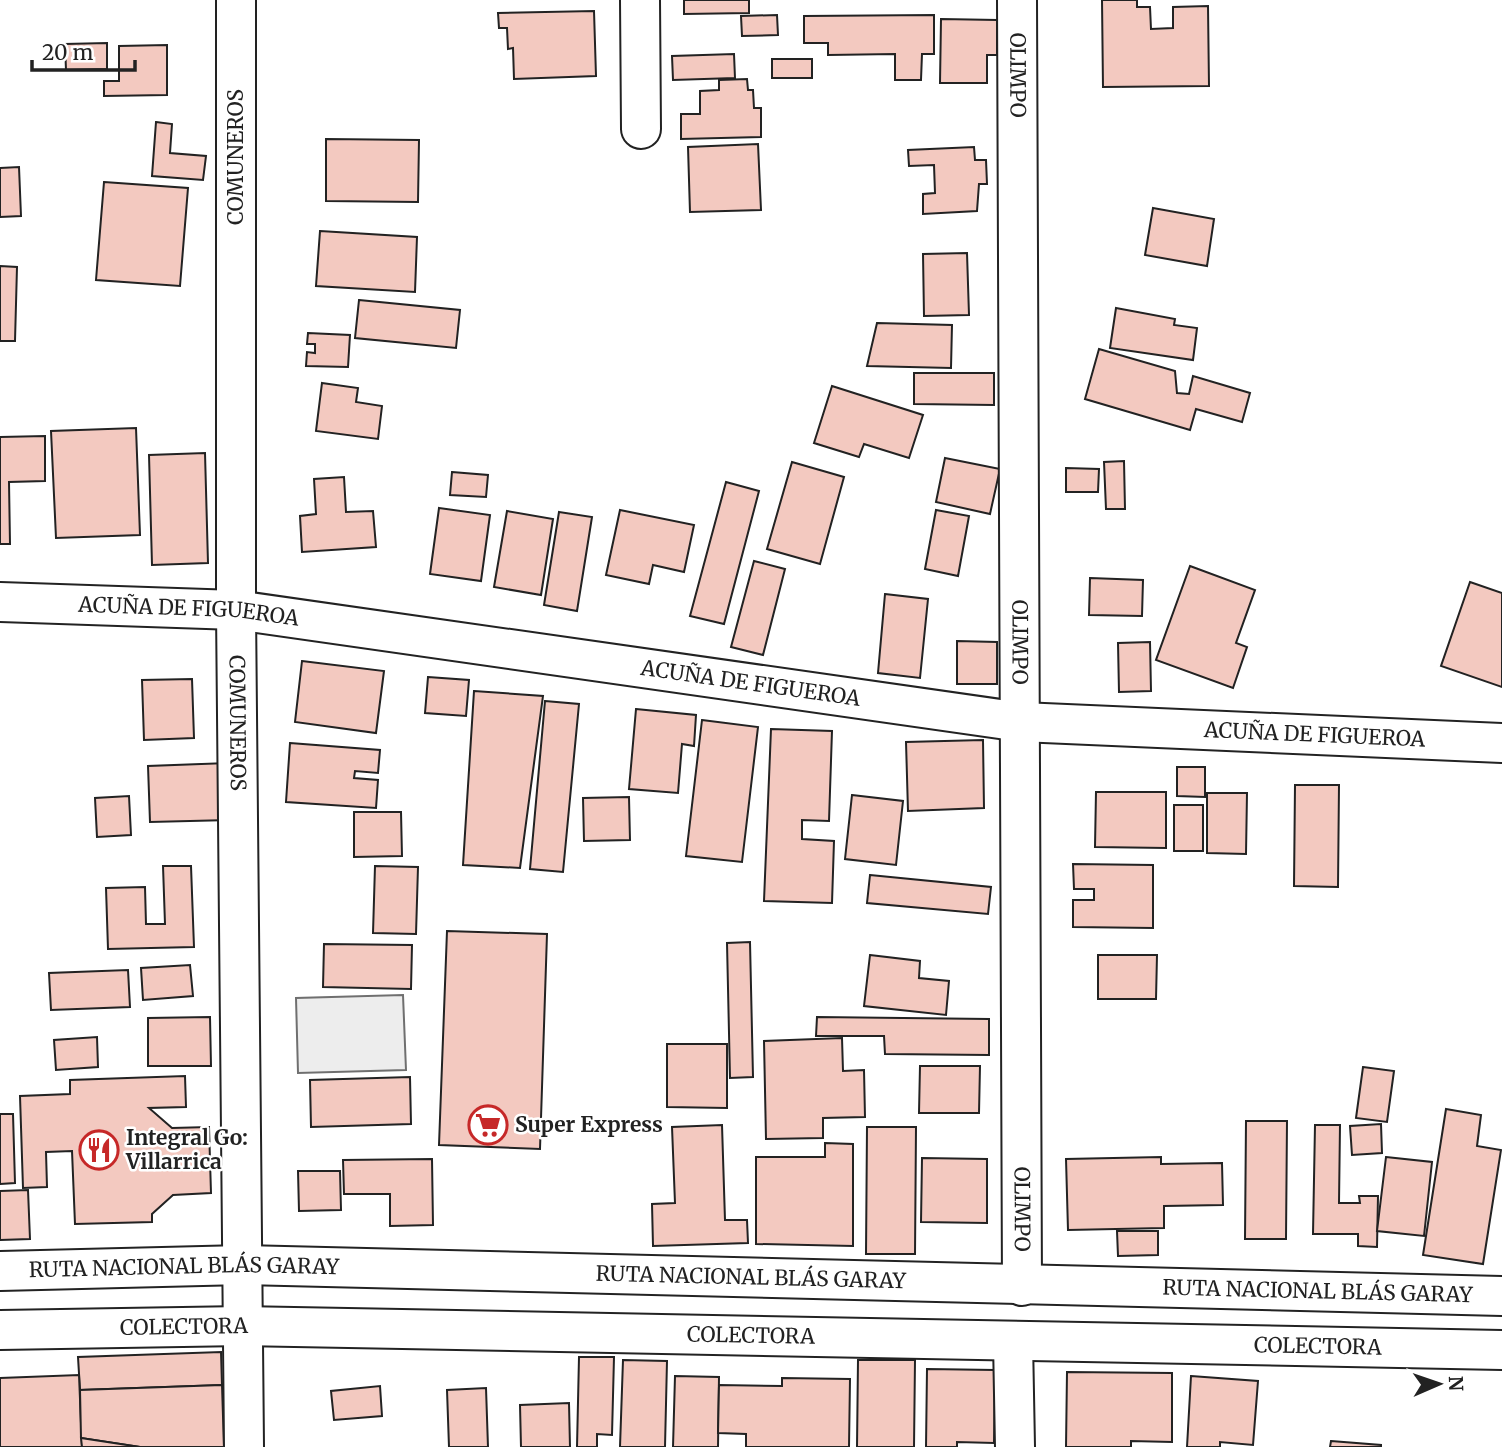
<svg xmlns="http://www.w3.org/2000/svg" width="1502" height="1447" viewBox="0 0 1502 1447" font-family="Merriweather,serif">
	<style>
		.parking { fill: #ededed; stroke: #6f6f6f; stroke-width: 2 }
		.building { fill: #f3c9c0; stroke: #222; stroke-width: 2 }
		.lines { fill: none; stroke-linecap: round; stroke-linejoin: round }
		.minor-casing { stroke: #222; stroke-width: 42 }
		.major-casing { stroke: #222; stroke-width: 42 }
		.highway-casing { stroke: #222; stroke-width: 42 }
		.minor { stroke: #fff; stroke-width: 38 }
		.major { stroke: #fff; stroke-width: 38 }
		.highway { stroke: #fff; stroke-width: 38 }
		.labels { text-anchor: middle; stroke-width: 5; stroke-linejoin: round; paint-order: stroke }
		.street-label { font-size: 21px; fill: #222; stroke: #fff }
		.poi-label { font-size: 21px; font-weight: bold; fill: #222; stroke: #fff; text-anchor: start }
	</style>
	<rect width="100%" height="100%" fill="#fff"/>
	<polygon class="parking" points="403,995 406,1070 298,1073 296,998"/>
	<g class="building">
		<polygon points="684,0 749,0 749,13 684,14"/>
		<polygon points="1102,0 1137,0 1137,7 1150,7 1151,29 1173,28 1173,7 1208,6 1209,86 1103,87"/>
		<polygon points="594,11 596,76 514,79 513,48 508,49 507,28 499,28 498,13"/>
		<polygon points="777,15 778,35 742,36 741,16"/>
		<polygon points="934,15 934,54 922,54 921,80 895,80 895,54 828,55 828,43 804,43 804,16"/>
		<polygon points="941,19 997,20 997,55 987,55 987,83 940,83"/>
		<polygon points="107,43 107,69 66,70 65,44"/>
		<polygon points="167,45 167,95 104,96 104,81 119,81 119,46"/>
		<polygon points="734,54 735,78 673,80 672,56"/>
		<rect x="772" y="59" width="40" height="19"/>
		<polygon points="747,79 748,90 753,90 754,108 761,108 761,137 681,139 681,114 700,114 700,91 719,90 719,80"/>
		<polygon points="156,122 172,124 170,153 206,156 203,180 152,176"/>
		<polygon points="326,139 419,140 418,202 326,201"/>
		<polygon points="758,144 761,210 690,212 688,147"/>
		<polygon points="974,147 975,160 986,160 987,184 979,184 977,211 923,214 923,194 935,193 934,165 909,166 908,150"/>
		<polygon points="19,167 21,216 0,217 0,168"/>
		<polygon points="104,182 188,188 180,286 96,280"/>
		<polygon points="1153,208 1214,219 1207,266 1145,255"/>
		<polygon points="320,231 417,237 415,292 316,286"/>
		<polygon points="967,253 969,315 924,316 923,254"/>
		<polygon points="0,266 17,267 15,341 0,341"/>
		<polygon points="359,300 460,310 456,348 355,338"/>
		<polygon points="1116,308 1175,319 1174,325 1197,328 1193,360 1110,348"/>
		<polygon points="877,323 952,325 951,368 867,366"/>
		<polygon points="308,333 350,335 348,367 306,366 307,352 315,353 315,344 307,344"/>
		<polygon points="1099,349 1175,371 1177,393 1189,394 1193,376 1250,393 1242,422 1196,409 1190,430 1085,399"/>
		<polygon points="914,373 994,373 994,405 914,404"/>
		<polygon points="322,383 358,388 356,402 382,406 378,439 316,431"/>
		<polygon points="832,386 923,415 909,458 864,444 859,457 814,443"/>
		<polygon points="136,428 140,535 56,538 51,431"/>
		<polygon points="45,436 45,481 9,482 10,544 0,544 0,437"/>
		<polygon points="205,453 208,563 152,565 149,455"/>
		<polygon points="945,458 1000,469 990,514 936,502"/>
		<polygon points="1124,461 1125,509 1106,509 1104,462"/>
		<polygon points="792,462 844,477 820,564 767,549"/>
		<polygon points="1066,468 1099,469 1098,492 1066,492"/>
		<polygon points="452,472 488,475 486,497 450,495"/>
		<polygon points="344,477 346,512 373,511 376,547 302,552 300,516 316,514 314,479"/>
		<polygon points="726,482 759,491 724,624 690,616"/>
		<polygon points="439,508 490,515 481,581 430,574"/>
		<polygon points="620,510 694,525 684,572 653,565 649,584 606,575"/>
		<polygon points="936,510 969,516 958,576 925,569"/>
		<polygon points="507,511 553,519 541,595 494,587"/>
		<polygon points="559,512 592,517 577,611 544,605"/>
		<polygon points="754,561 785,569 763,655 731,647"/>
		<polygon points="1190,566 1255,590 1236,643 1247,647 1233,688 1156,660"/>
		<polygon points="1090,578 1143,580 1142,616 1089,615"/>
		<polygon points="1470,582 1502,593 1502,687 1441,666"/>
		<polygon points="885,594 928,599 920,678 878,673"/>
		<polygon points="957,641 997,642 997,684 957,684"/>
		<polygon points="1150,642 1151,691 1119,692 1118,643"/>
		<polygon points="302,661 384,671 376,733 295,722"/>
		<polygon points="428,677 469,680 466,716 425,713"/>
		<polygon points="192,679 194,738 144,740 142,680"/>
		<polygon points="474,691 543,696 520,868 463,865"/>
		<polygon points="545,701 579,704 563,872 530,869"/>
		<polygon points="636,709 696,715 694,746 682,744 678,793 629,789"/>
		<polygon points="702,720 758,727 742,862 686,856"/>
		<polygon points="771,729 832,731 829,821 802,820 802,839 834,841 832,903 764,901"/>
		<polygon points="983,740 984,808 908,811 906,742"/>
		<polygon points="290,743 380,750 378,773 355,771 354,778 378,780 376,808 286,802"/>
		<polygon points="228,763 230,820 150,822 148,766"/>
		<polygon points="1177,767 1205,767 1205,797 1177,796"/>
		<polygon points="1295,785 1339,785 1338,887 1294,886"/>
		<polygon points="1096,792 1166,792 1166,848 1095,847"/>
		<polygon points="1207,793 1247,793 1246,854 1207,853"/>
		<polygon points="852,795 903,801 896,865 845,859"/>
		<polygon points="129,796 131,835 97,837 95,798"/>
		<polygon points="629,797 630,840 584,841 583,798"/>
		<rect x="1174" y="805" width="29" height="46"/>
		<polygon points="354,812 401,812 402,856 354,857"/>
		<polygon points="1073,864 1153,865 1153,928 1073,927 1073,900 1094,900 1094,889 1074,889"/>
		<polygon points="163,866 191,866 194,947 108,949 106,888 145,887 146,924 165,924"/>
		<polygon points="375,866 418,867 416,934 373,933"/>
		<polygon points="870,875 991,887 988,914 867,903"/>
		<polygon points="447,931 547,934 540,1149 439,1145"/>
		<polygon points="750,942 753,1077 730,1078 727,943"/>
		<polygon points="324,944 412,945 411,989 323,987"/>
		<polygon points="870,955 920,961 919,978 949,981 946,1015 864,1006"/>
		<polygon points="1098,955 1157,955 1156,999 1098,999"/>
		<polygon points="190,965 193,996 143,1000 141,968"/>
		<polygon points="128,970 130,1007 51,1010 49,973"/>
		<polygon points="210,1017 211,1066 148,1066 148,1018"/>
		<polygon points="817,1017 989,1019 989,1055 885,1054 884,1036 816,1036"/>
		<polygon points="97,1037 98,1067 56,1070 54,1040"/>
		<polygon points="842,1038 843,1071 864,1070 865,1117 823,1118 823,1138 766,1139 764,1041"/>
		<polygon points="667,1044 727,1044 727,1108 667,1107"/>
		<polygon points="920,1066 980,1066 979,1113 919,1113"/>
		<polygon points="1363,1067 1394,1071 1387,1122 1356,1118"/>
		<polygon points="185,1076 186,1107 149,1108 172,1128 209,1127 211,1193 173,1195 152,1214 152,1222 75,1224 72,1151 46,1152 47,1187 23,1188 20,1096 70,1094 70,1080"/>
		<polygon points="410,1077 411,1124 311,1127 310,1080"/>
		<polygon points="1446,1109 1481,1115 1477,1146 1501,1150 1483,1264 1423,1255"/>
		<polygon points="0,1114 13,1114 15,1183 0,1184"/>
		<polygon points="1246,1121 1287,1121 1286,1239 1245,1239"/>
		<polygon points="1381,1124 1382,1153 1352,1155 1350,1126"/>
		<polygon points="722,1125 725,1220 747,1220 748,1243 653,1246 652,1204 675,1203 672,1127"/>
		<polygon points="1315,1125 1340,1125 1339,1203 1360,1203 1359,1196 1378,1196 1377,1247 1358,1246 1358,1234 1313,1234"/>
		<polygon points="867,1127 916,1127 915,1254 866,1254"/>
		<polygon points="825,1143 853,1144 853,1246 756,1244 756,1157 825,1157"/>
		<polygon points="1161,1157 1161,1164 1222,1163 1223,1205 1164,1206 1164,1228 1068,1230 1066,1159"/>
		<polygon points="1386,1157 1432,1162 1424,1236 1377,1231"/>
		<polygon points="922,1158 987,1159 987,1223 921,1222"/>
		<polygon points="432,1159 433,1225 390,1226 390,1194 344,1194 343,1160"/>
		<polygon points="298,1171 340,1171 341,1210 299,1211"/>
		<polygon points="28,1190 30,1239 0,1240 0,1191"/>
		<polygon points="1117,1231 1158,1231 1158,1255 1118,1256"/>
		<polygon points="221,1352 222,1385 80,1390 78,1357"/>
		<polygon points="579,1357 614,1357 612,1435 597,1434 597,1447 577,1447"/>
		<polygon points="623,1360 667,1361 665,1447 620,1447"/>
		<polygon points="858,1360 915,1360 914,1447 857,1447"/>
		<polygon points="927,1369 995,1370 994,1443 957,1442 957,1447 926,1447"/>
		<polygon points="1067,1372 1172,1373 1172,1442 1131,1441 1131,1447 1066,1447"/>
		<polygon points="79,1375 82,1447 0,1447 0,1378"/>
		<polygon points="675,1376 719,1377 718,1447 673,1447"/>
		<polygon points="1191,1376 1258,1381 1253,1445 1220,1442 1220,1447 1187,1447"/>
		<polygon points="782,1378 850,1379 849,1447 746,1447 746,1434 718,1433 719,1385 782,1386"/>
		<polygon points="222,1385 224,1447 140,1447 81,1438 80,1390"/>
		<polygon points="380,1386 382,1416 334,1420 331,1391"/>
		<polygon points="486,1388 488,1447 449,1447 447,1390"/>
		<polygon points="569,1403 570,1447 521,1447 520,1405"/>
		<polygon points="81,1438 140,1447 82,1447"/>
		<polygon points="1331,1441 1381,1445 1381,1447 1330,1447"/>
	</g>
	<g class="lines">
		<g class="minor-casing">
			<g id="minor">
				<path id="s1" d="M 236,0 L 236,610 L 244,1447"/>
				<polyline points="640,0 641,129"/>
				<path id="s2" d="M 1017,0 L 1022,1286"/>
				<path id="s3" d="M 0,602 L 236,610 L 1021,722 L 1502,743"/>
				<polyline points="1013,1341 1015,1447"/>
			</g>
		</g>
		<g class="major-casing">
			<g id="major">
				<path id="s4" d="M 0,1330 L 243,1326 L 1502,1350"/>
			</g>
		</g>
		<g class="highway-casing">
			<g id="highway">
				<path id="s5" d="M 0,1271 L 243,1265 L 1502,1296"/>
			</g>
		</g>
		<use href="#minor" class="minor"/>
		<use href="#major" class="major"/>
		<use href="#highway" class="highway"/>
	</g>
	<defs>
		<g id="supermarket-ring" transform="scale(2.0125)"><circle r="9.5" fill="#fff" stroke="#c62828" stroke-width="1.5"/><path d="M-6-5.5h2.5l.6 2H6L4.5 2H-2.5L-4.4-4H-6ZM-1.5 3.2a1.3 1.3 0 1 0 .1 0ZM3 3.2a1.3 1.3 0 1 0 .1 0Z" fill="#c62828"/></g>
		<g id="restaurant-ring" transform="scale(2.0125)"><circle r="9.5" fill="#fff" stroke="#c62828" stroke-width="1.5"/><path d="M-5-6h1v4h1v-4h1v4h1v-4h1v5L-1.5 .5V6h-2V.5L-5-1ZM5-6V6H3V1.5H1.5Q1.5-4 5-6Z" fill="#c62828"/></g>
	</defs>
	<g fill-rule="evenodd">
		<use href="#supermarket-ring" x="488" y="1125"/>
		<use href="#restaurant-ring" x="99" y="1150"/>
	</g>
	<g class="labels">
		<g class="street-label">
			<text dy="7" stroke="none"><textPath href="#s2" startOffset="75">OLIMPO</textPath></text>
			<text transform="translate(236 157) rotate(-90)" y="7">COMUNEROS</text>
			<text dy="7" stroke="none"><textPath href="#s3" startOffset="189">ACUÑA DE FIGUEROA</textPath></text>
			<text dy="7" stroke="none"><textPath href="#s2" startOffset="642">OLIMPO</textPath></text>
			<text dy="7" stroke="none"><textPath href="#s3" startOffset="756">ACUÑA DE FIGUEROA</textPath></text>
			<text dy="7" stroke="none"><textPath href="#s1" startOffset="723">COMUNEROS</textPath></text>
			<text dy="7" stroke="none"><textPath href="#s3" startOffset="1323">ACUÑA DE FIGUEROA</textPath></text>
			<text dy="7" stroke="none"><textPath href="#s2" startOffset="1209">OLIMPO</textPath></text>
			<text dy="7" stroke="none"><textPath href="#s5" startOffset="184">RUTA NACIONAL BLÁS GARAY</textPath></text>
			<text dy="7" stroke="none"><textPath href="#s5" startOffset="751">RUTA NACIONAL BLÁS GARAY</textPath></text>
			<text dy="7" stroke="none"><textPath href="#s5" startOffset="1318">RUTA NACIONAL BLÁS GARAY</textPath></text>
			<text dy="7" stroke="none"><textPath href="#s4" startOffset="184">COLECTORA</textPath></text>
			<text dy="7" stroke="none"><textPath href="#s4" startOffset="751">COLECTORA</textPath></text>
			<text dy="7" stroke="none"><textPath href="#s4" startOffset="1318">COLECTORA</textPath></text>
		</g>
		<g class="poi-label">
			<text x="515" y="1132">Super Express</text>
			<text x="126" y="1145">Integral Go:<tspan x="126" dy="24">Villarrica</tspan></text>
		</g>
	</g>
	<g transform="translate(1439 1384) rotate(88)" stroke="#ffffff" stroke-width="5" paint-order="stroke">
	<path d="M0-5L12 26L0 18L-12 26Z" fill="#222222"/>
	<text y="-10" font-size="19" font-weight="bold" text-anchor="middle" fill="#222222">N</text>
	</g>
	<path d="M32 60v10h103v-10" fill="none" stroke="#222222" stroke-width="3.5"/>
	<text x="42" y="60" font-size="21" fill="#222222" stroke="#ffffff" stroke-width="5" paint-order="stroke">20 m</text>
</svg>
